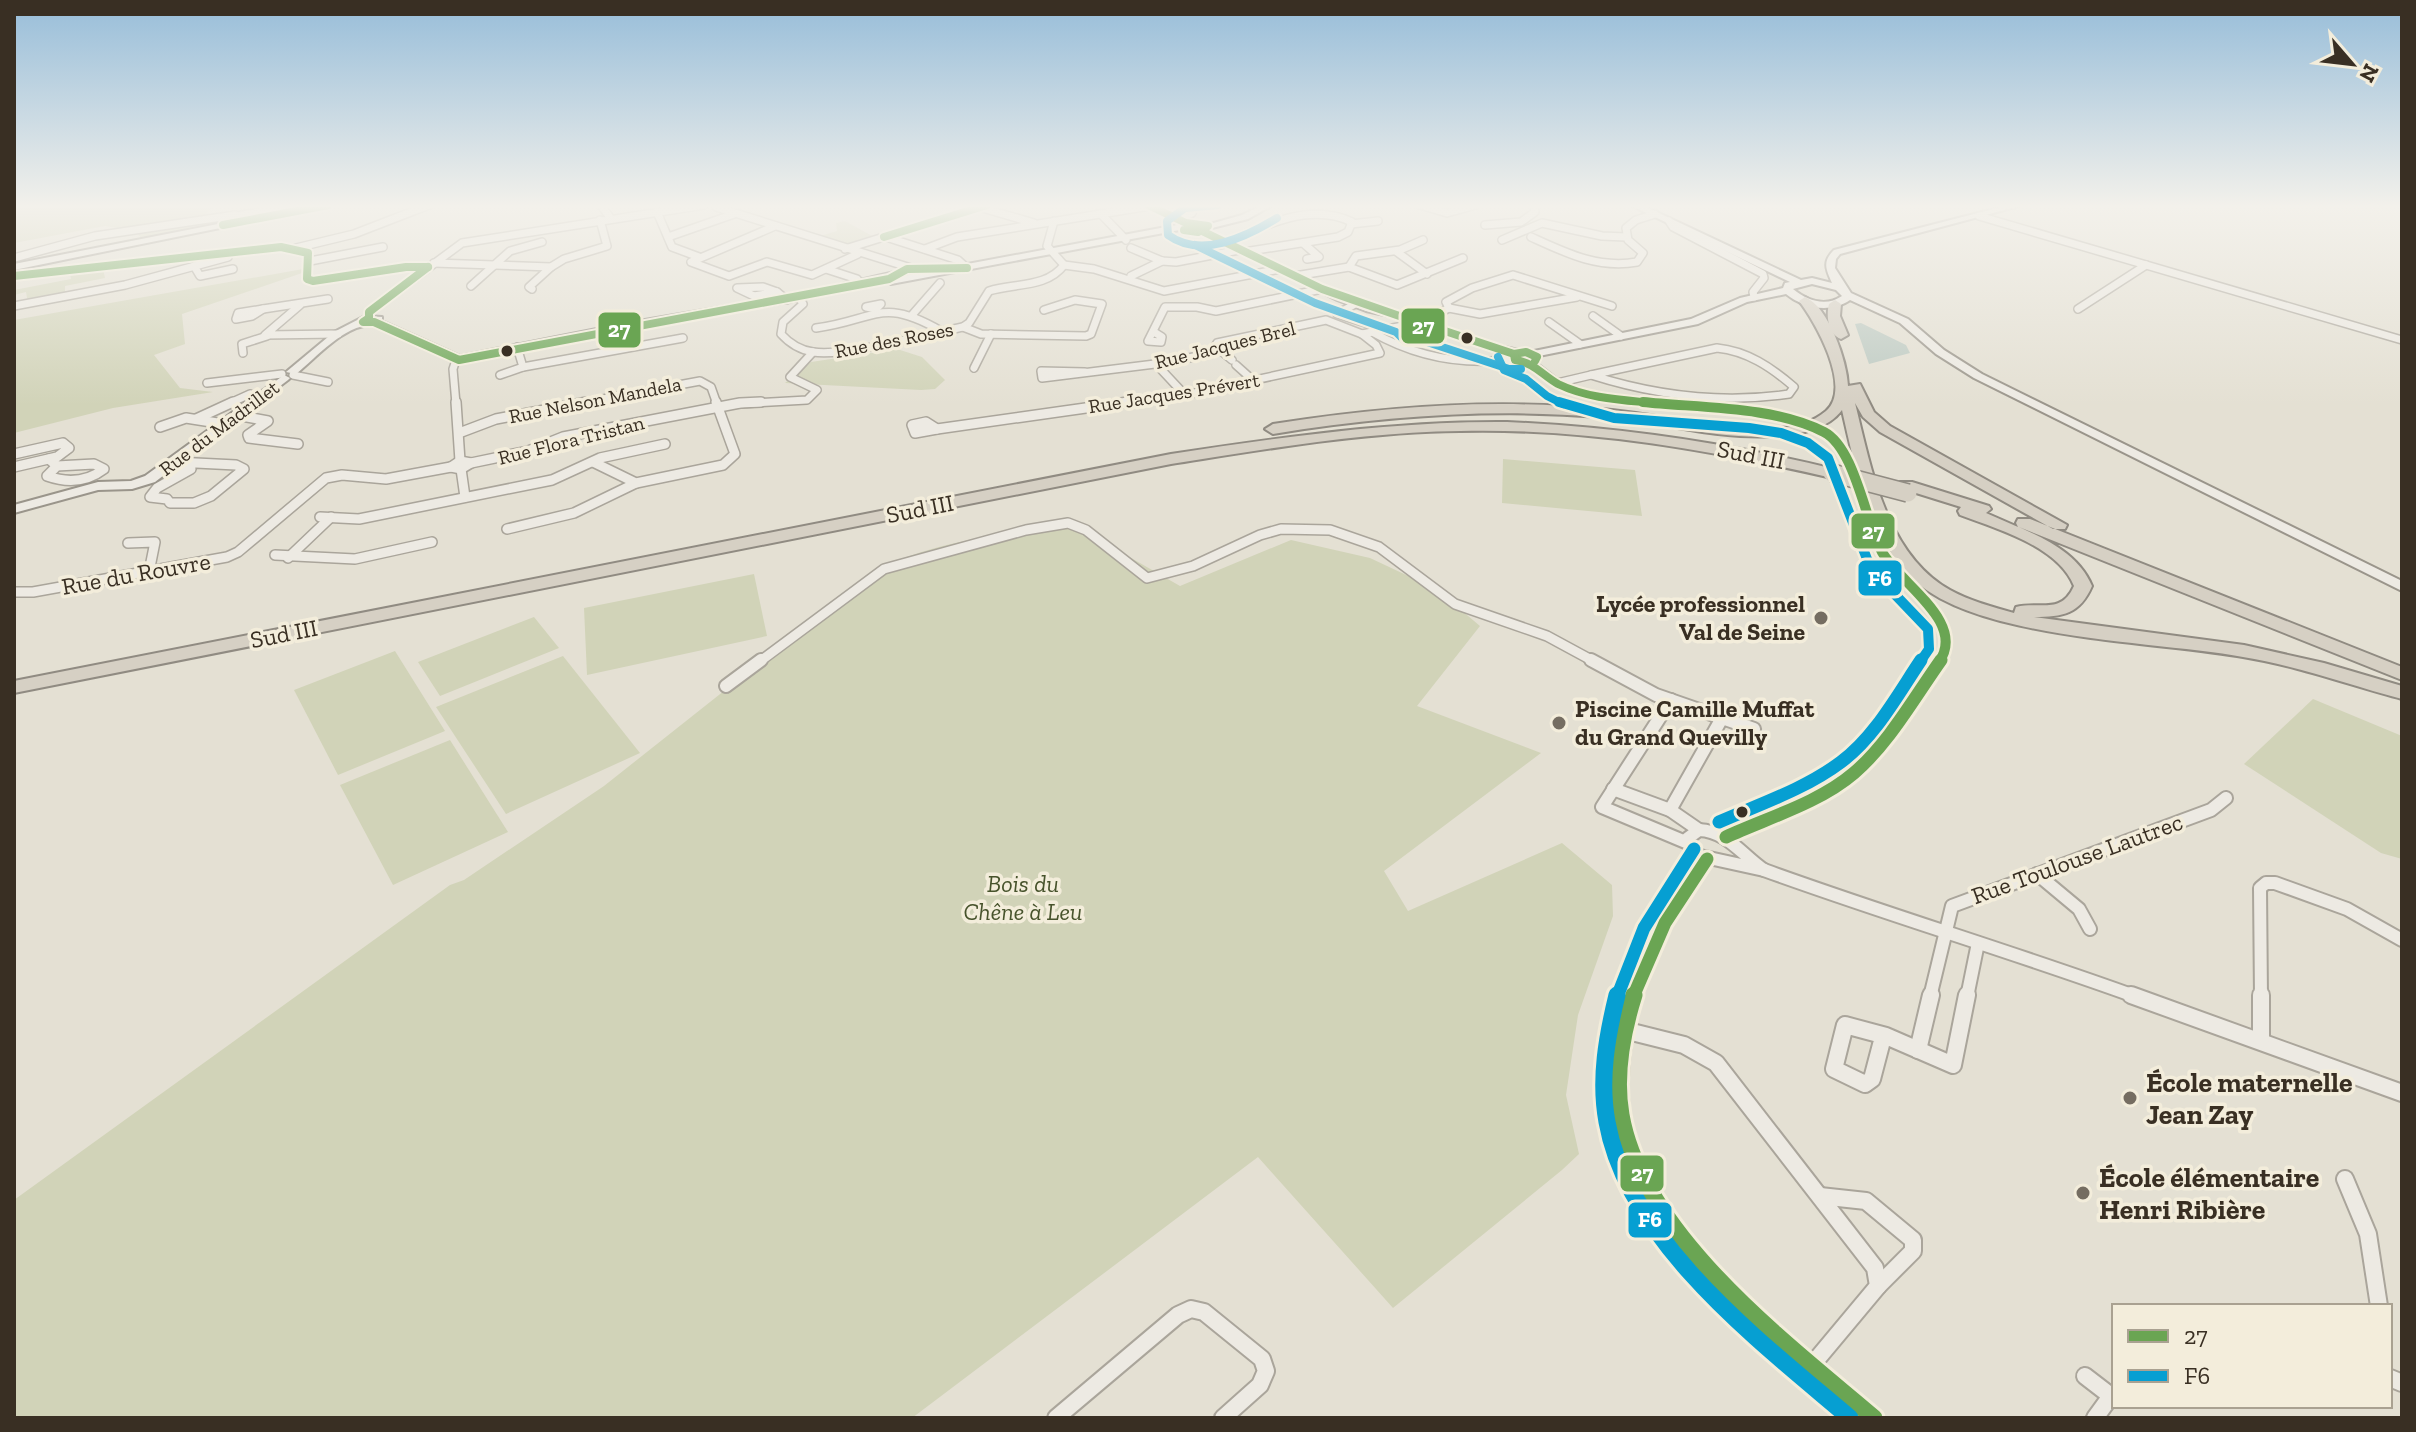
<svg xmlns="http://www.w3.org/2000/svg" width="2416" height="1432" viewBox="0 0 2416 1432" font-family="'Zilla Slab',serif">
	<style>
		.green { fill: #d1d3b8 }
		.water { fill: #bdcac2 }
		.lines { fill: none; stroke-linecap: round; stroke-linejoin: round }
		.street-far3-casing { stroke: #aaa59b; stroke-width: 10 }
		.street-far2-casing { stroke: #aaa59b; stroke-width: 12 }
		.street-far1-casing { stroke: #aaa59b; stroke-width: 16 }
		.street-casing { stroke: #aaa59b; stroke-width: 20 }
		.secondary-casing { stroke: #9a958b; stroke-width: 4 }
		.highway-casing { stroke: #908b82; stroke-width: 4 }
		.street-far3 { stroke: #edeae3; stroke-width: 7 }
		.street-far2 { stroke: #edeae3; stroke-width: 9 }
		.street-far1 { stroke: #edeae3; stroke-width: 12 }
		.street { stroke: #edeae3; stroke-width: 16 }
		.secondary { fill: #edeae3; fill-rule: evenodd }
		.highway { fill: #d6d0c4; fill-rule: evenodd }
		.highway-bridge-casing { stroke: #908b82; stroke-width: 20; stroke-linecap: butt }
		.highway-bridge { stroke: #d6d0c4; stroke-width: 17 }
		.bus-1-far3-casing { stroke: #f3eddb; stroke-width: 12 }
		.bus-1-far2-casing { stroke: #f3eddb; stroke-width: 15 }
		.bus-1-far1-casing { stroke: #f3eddb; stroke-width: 19 }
		.bus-1-casing { stroke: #f3eddb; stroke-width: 23 }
		.bus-2-far3-casing { stroke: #f3eddb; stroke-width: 12 }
		.bus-2-far2-casing { stroke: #f3eddb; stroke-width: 15 }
		.bus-2-far1-casing { stroke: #f3eddb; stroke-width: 19 }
		.bus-2-casing { stroke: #f3eddb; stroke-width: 23 }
		.bus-1-far3 { stroke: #6aa553; stroke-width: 8 }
		.bus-1-far2 { stroke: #6aa553; stroke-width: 10 }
		.bus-1-far1 { stroke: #6aa553; stroke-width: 13 }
		.bus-1 { stroke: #6aa553; stroke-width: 17 }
		.bus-2-far3 { stroke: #069fd2; stroke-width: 8 }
		.bus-2-far2 { stroke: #069fd2; stroke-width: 10 }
		.bus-2-far1 { stroke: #069fd2; stroke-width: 13 }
		.bus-2 { stroke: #069fd2; stroke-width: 17 }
		.bus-dot { fill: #392f23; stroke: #f3eddb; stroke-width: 3 }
		.poi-dot { fill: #756d61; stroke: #f3eddb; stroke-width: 3 }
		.labels { text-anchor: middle; stroke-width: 7; stroke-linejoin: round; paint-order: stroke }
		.far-street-label { font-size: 20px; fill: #392f23; stroke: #f3eddb }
		.street-label { font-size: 24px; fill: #392f23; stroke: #f3eddb }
		.poi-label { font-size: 24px; font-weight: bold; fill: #392f23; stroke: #f3eddb; text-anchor: end }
		.park-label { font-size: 24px; font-style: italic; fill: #47532c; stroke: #f3eddb }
		.near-poi-label { font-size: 28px; font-weight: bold; fill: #392f23; stroke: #f3eddb; text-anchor: start }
		.line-badge { stroke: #f3eddb; stroke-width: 3 }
		.badge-label { font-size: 22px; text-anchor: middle; font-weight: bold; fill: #fff }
	</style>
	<rect width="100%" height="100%" fill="#e4e0d3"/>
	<g class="green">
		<polygon points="14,205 221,205 213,206 202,219 221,221 141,238 136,231 105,226 14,243"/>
		<polygon points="845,221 874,237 847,246 820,236 837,231 836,223"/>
		<polygon points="103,269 105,278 65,286 65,295 28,303 26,292 14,295 14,290 71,279 70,273"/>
		<polygon points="303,269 302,273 182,314 185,344 154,355 180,388 213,392 113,408 14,433 14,320"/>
		<polygon points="897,349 922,357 945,380 935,389 921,390 785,383 811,362"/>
		<polygon points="1503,459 1635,470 1642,516 1502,503"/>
		<path d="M 1070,523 L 1180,586 L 1291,540 L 1370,558 L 1436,589 L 1480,626 L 1417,706 L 1541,753 L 1384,871 L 1408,911 L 1562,843 L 1612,885 L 1613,916 L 1578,1015 L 1566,1095 L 1579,1154 L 1562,1170 L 1393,1308 L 1258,1157 L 912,1418 L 14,1418 L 14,1200 L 450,885 L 464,880 L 604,786 L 878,569 C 939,540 1004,534 1070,523 Z"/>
		<polygon points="754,574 767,636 587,675 584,608"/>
		<polygon points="534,617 559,648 440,696 418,662"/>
		<polygon points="395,651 445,731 338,775 294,690"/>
		<polygon points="563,656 640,753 506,814 436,707"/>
		<polygon points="2313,699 2402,736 2402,859 2381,853 2244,764"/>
		<polygon points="450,740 508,832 393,885 340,785"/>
	</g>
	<polygon class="water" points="1861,323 1906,345 1910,353 1869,364 1855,324"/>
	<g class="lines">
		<g class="street-far3-casing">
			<g id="street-far3">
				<polyline points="601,205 611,219"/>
				<polyline points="1148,205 1186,223"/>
				<polyline points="1420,205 1447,213 1476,205"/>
				<polyline points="716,207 911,268"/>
				<polyline points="979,207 1034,223"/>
				<polyline points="657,212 672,247 699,257"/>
				<polyline points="1101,214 1126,240"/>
				<polyline points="1979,216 2402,340"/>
				<polyline points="231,217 297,205"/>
				<polyline points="1177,219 1192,213 1195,205"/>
				<polyline points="1669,221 1673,227 1763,274 1764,278 1753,292 1754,297"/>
				<polyline points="1351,224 1378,221"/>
				<polyline points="1485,225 1521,222 1535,212 1534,205"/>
				<polyline points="775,226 691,262 729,276 767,262 812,275 858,254"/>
				<polyline points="668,237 734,214"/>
				<polyline points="886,237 958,260 967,268"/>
				<path d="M 1531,237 C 1566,253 1598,269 1637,262 L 1643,253 L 1628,240 L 1626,228 L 1636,220 L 1655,214"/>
				<polyline points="1502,240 1542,223 1602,236 1626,237"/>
				<path d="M 1225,243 C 1264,225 1310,202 1352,222 L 1348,232 L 1338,237 L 1244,252"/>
				<polyline points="1303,243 1319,257 1307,259"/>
				<polyline points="296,248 354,234 429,205"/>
				<polyline points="1131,248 1162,261 1176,262 1239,250"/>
				<polyline points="845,249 987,205"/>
				<polyline points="925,249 957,237 1150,206"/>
				<polyline points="1397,252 1427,274"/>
				<polyline points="14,258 95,236 235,215"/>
				<polyline points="310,261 383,247"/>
				<polyline points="434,263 551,267 529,287 532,289"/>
				<polyline points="1064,265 1094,269 1164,291 1280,269"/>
				<polyline points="194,266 200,276 233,269"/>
				<polyline points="551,267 564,259 607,246 600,220"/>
				<polyline points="1349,267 1356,256 1400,250 1423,240"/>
				<polyline points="826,269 857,279 861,285"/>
				<polyline points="14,276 281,247 308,253 307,279 313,281 406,267 428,267"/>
				<polyline points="1131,276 1162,261"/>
				<polyline points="1295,276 1349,267 1397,285 1463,258"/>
				<polyline points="471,286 510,251 542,242"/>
				<polygon points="763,287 777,292 754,296 737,288"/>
				<polyline points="777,292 787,300"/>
				<path d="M 799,297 L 803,304 L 783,322 L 781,334 C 790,344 800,350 813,352 C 847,357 926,334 963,327 L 969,323 L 989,291 C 1014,283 1047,288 1064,265 L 1047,246 L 1054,221"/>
				<polyline points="1357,303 1337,314 1375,326"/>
				<polygon points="881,304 876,309 866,307"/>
				<polyline points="300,305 265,335 338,334"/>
				<polyline points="14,306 125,285 228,257"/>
				<polyline points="1449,308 1446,302 1472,288 1513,275 1612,306"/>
				<polygon points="263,309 252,316 236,319 238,313"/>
				<polyline points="263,309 328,299"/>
				<polyline points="876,309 878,313"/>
				<polyline points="2078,309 2146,265"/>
				<polyline points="912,315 940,283"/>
				<polyline points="1593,316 1621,336"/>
				<polyline points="369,318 369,312 462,243 704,205"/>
				<polyline points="1428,319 1449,308 1480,314 1577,297"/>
				<polyline points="1549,322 1580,344"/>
				<polyline points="963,327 981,334 1086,336 1091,334 1102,304 1075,300 1044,310"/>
				<path d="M 816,328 C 876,320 881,296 941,331"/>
				<polyline points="1154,332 1162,337 1161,342 1148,341 1165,307 1197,307 1216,311 1322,289"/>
				<path d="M 1372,332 C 1416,357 1464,366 1514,359"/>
				<polyline points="1215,346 1232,360"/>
				<path d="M 1717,348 C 1747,351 1771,367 1794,387 L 1789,394 C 1721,404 1657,396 1591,375 Z"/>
				<polyline points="243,353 242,344 267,336"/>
				<polyline points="1530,362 1557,383 1591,375"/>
				<polyline points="1156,364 1185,395"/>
				<polyline points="1236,365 1255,382"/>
				<polyline points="523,367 683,338"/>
				<polyline points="974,368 991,334"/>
				<polyline points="1085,372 1041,371 1042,378 1171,362 1211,353 1217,343 1326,320 1362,334 1408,325"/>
				<polyline points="293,375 328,382"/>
				<polyline points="500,375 523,367 517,347"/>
				<polyline points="207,383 282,374"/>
				<polyline points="228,404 250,394"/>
				<polyline points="456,404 453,369 456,360"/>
				<polyline points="576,404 700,381 711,387 717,404"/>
				<polyline points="735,404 807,400 817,390 790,377 813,352"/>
				<polyline points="1112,404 1185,395 1380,353 1376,345 1362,334"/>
			</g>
		</g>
		<g class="street-far2-casing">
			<g id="street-far2">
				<polyline points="456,402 460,461"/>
				<polyline points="236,415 268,421 248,435 249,438 298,444"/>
				<polyline points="196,419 233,402"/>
				<polygon points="926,422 937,429 915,433 912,425"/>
				<polyline points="160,427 186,418 224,424"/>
				<polyline points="937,429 1128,402"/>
				<polyline points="459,433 496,419 587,402"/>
				<polyline points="14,454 63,443 69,448 57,457 14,467"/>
				<polyline points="49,459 57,466"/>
				<polygon points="460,461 471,463 461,469 451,467"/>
				<polyline points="593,462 636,483 723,465 735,454 716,402"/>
				<polyline points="471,463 528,451 563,437 740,403 761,402"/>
				<path d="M 94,464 L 104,469 C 87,482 67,483 47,476 L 57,466 Z"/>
				<polyline points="170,466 191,469 157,488 150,497 167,499 170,503 194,503 211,496 244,469 236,465 176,462"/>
				<polyline points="461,469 465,497"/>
				<polyline points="320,517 359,519 552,480 600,458 665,444"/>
				<polyline points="507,529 574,513 636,483"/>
				<polyline points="128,543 155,542 149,572"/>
				<polyline points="275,555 355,559 432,542"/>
				<polyline points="288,558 331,517"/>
				<polyline points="14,592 33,592 227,557 238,552 326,478 342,475 386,479 451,467"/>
				<polyline points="759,662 884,569 1026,530 1068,523 1086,530 1147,578 1193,566 1260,535 1281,529 1330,530 1379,547 1455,604 1547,636 1595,662"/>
			</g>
		</g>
		<g class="street-far1-casing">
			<g id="street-far1">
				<polyline points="1591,660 1656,695 1754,729"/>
				<polyline points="726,686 761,660"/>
				<polyline points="1671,700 1602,807 1688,843"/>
				<polyline points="1613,789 1670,810 1699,830"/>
				<polyline points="1670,810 1722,718"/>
				<path d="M 1699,830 C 1727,831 1742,855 1764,870 L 1700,856 L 1690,848 L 1688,838 Z"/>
				<path d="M 1764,870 C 1888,915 2013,952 2137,997"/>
				<polyline points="2037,874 2079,909 2090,929"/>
				<polyline points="1633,997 1660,929 1707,859"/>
				<polyline points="1930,997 1952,906 2211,810 2226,798"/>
				<polyline points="1967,997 1978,943"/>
				<polyline points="2261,997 2260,888 2266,883 2275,883 2347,909 2402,940"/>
			</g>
		</g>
		<g class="street-casing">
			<g id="street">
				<path d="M 1634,995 C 1621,1040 1614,1087 1625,1133 C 1652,1240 1793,1348 1874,1418"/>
				<polyline points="2131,995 2402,1093"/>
				<polyline points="2261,995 2261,1041"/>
				<polyline points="1624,1030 1684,1045 1716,1063 1875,1268 1878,1286 1812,1365"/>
				<polyline points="1883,1037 1872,1079 1865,1084 1834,1069 1845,1025 1886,1036 1953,1065 1967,995"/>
				<polyline points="1918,1050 1931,995"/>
				<polyline points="2345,1179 2368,1234 2379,1306"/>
				<polyline points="1820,1196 1866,1201 1913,1240 1913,1251 1878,1286"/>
				<polyline points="2085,1376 2111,1396 2095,1418"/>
				<polyline points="2390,1378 2402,1383"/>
				<polyline points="1828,1384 1846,1418"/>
				<polyline points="1056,1418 1178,1315 1191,1309 1204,1312 1262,1359 1266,1371 1260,1385 1223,1418"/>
			</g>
		</g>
		<g class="secondary-casing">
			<g id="secondary">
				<polygon points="315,205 333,205 14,270 14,264"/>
				<polygon points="1262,205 1273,205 1248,219 1208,229 1203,226 1242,215"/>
				<path d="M 1630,205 L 1642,205 L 1801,280 L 1812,278 L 1832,283 C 1826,269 1822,262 1834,250 L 2009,205 L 2023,205 L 1840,254 L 1836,259 L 1835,268 L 1851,293 L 1908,319 L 1944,350 L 1982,374 L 2402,581 L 2402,591 L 1974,378 L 1936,354 L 1900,323 L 1850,300 C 1830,314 1803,308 1786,294 L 1747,302 L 1698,324 L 1534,357 L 1514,357 L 1429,329 L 1404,327 L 1403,319 L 1366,311 L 1337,300 L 1197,231 L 1205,229 C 1261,255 1337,303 1396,313 C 1404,314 1412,313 1421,315 L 1421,319 L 1413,322 C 1455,324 1492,351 1534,351 L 1691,319 L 1740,298 L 1783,288 L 1785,283 L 1790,282 ZM 1812,284 L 1836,290 L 1842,296 C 1826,307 1808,301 1793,289 Z"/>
				<path d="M 1182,224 L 1187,227 L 1185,229 L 891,284 L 887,280 L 799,300 L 627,329 L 459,363 L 372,325 C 344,325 317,357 296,374 L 286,372 L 334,332 L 365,316 L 382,317 L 382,321 L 460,356 L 627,323 L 799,294 L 899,271 L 903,272 L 903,276 Z"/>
				<polygon points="284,375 290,378 288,380 155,482 132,489 98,490 14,513 14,505 98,482 131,481 145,476"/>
			</g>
		</g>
		<g class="highway-casing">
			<g id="highway">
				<path d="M 1805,297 C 1829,307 1847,362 1848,386 L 1860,384 L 1874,412 L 1890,426 L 2067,525 L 2065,529 L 2053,529 L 1880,432 L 1863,417 L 1855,403 C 1871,468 1886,554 1950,590 C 1970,601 1993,607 2014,613 L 2016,607 C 2040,601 2061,615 2074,586 C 2058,546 1997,529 1960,515 L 1958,511 L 1961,507 L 1900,488 L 1900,482 L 1912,482 L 1989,506 L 1991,509 L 1986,513 L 2018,527 L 2016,523 L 2018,519 L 2030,519 L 2402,667 L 2402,680 L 2019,527 C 2048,540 2079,555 2092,586 C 2080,614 2063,617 2034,617 L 2244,645 L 2324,663 L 2402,686 L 2402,699 C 2349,685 2298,666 2243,657 C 2157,641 1972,640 1911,577 C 1868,534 1855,467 1842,410 C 1828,429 1799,435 1776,436 C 1717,440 1659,422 1601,417 C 1491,408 1382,416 1273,434 L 1265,429 L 1273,424 C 1369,409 1466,400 1563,406 C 1608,408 1652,415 1696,422 C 1734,427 1793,439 1826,411 C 1853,388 1815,321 1799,301 Z"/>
				<path d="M 1835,300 L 1841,304 L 1840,316 L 1848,335 L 1841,339 C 1828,334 1826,316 1829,304 Z"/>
				<path d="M 1507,422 C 1619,427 1729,443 1838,470 L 1840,473 L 1832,478 C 1710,450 1586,428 1460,431 C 1363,432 1267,449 1171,464 L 14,693 L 14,681 L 1171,454 C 1283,437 1394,421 1507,422 Z"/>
			</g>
		</g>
		<use href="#street-far3" class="street-far3"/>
		<use href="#street-far2" class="street-far2"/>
		<use href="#street-far1" class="street-far1"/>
		<use href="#street" class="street"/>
		<use href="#secondary" class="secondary"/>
		<use href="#highway" class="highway"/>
		<g class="highway-bridge-casing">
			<polyline id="highway-bridge" points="1832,473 1908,493"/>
		</g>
		<use href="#highway-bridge" class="highway-bridge"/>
		<g class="bus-1-far3-casing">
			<g id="bus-1-far3">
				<polyline points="1148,205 1186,223 1208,226 1198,232 1184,230"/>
				<polyline points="223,225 328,205"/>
				<polyline points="1202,231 1322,289 1408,319 1411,326 1430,326 1514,354 1526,352 1537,357 1535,361"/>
				<polyline points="884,237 987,205"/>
				<polyline points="428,267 369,312 369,318 363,322 374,322 459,360 889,279 907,269 967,268"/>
				<polyline points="14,276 281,247 308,253 307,279 313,281 406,267 428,267"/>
				<path d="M 1514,354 L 1515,360 C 1535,363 1542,375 1558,384 C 1591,400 1628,400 1663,404"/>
			</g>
		</g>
		<g class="bus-1-far2-casing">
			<path id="bus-1-far2" d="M 1643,402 C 1700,408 1774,406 1824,432 C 1855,448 1865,521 1882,552 C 1900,584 1967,622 1939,662"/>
		</g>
		<g class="bus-1-far1-casing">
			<g id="bus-1-far1">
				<path d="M 1726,837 C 1767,818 1819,803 1854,773 C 1889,743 1914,698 1941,660"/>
				<polyline points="1633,997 1665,923 1707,859"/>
			</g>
		</g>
		<g class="bus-1-casing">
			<path id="bus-1" d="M 1634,995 C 1622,1033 1614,1075 1621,1115 C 1642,1235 1786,1343 1874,1418"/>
		</g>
		<g class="bus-2-far3-casing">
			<g id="bus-2-far3">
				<path d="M 1218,205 L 1185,208 L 1167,221 L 1168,235 C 1201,259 1246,237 1277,218"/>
				<polyline points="1195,245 1315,303 1396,332 1405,341 1427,342 1509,369 1521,369"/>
				<polyline points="1498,357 1504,370 1526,379 1547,396 1563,404"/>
			</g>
		</g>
		<g class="bus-2-far2-casing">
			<polyline id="bus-2-far2" points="1559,402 1614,418 1749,428 1781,433 1808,443 1828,458 1867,559 1883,582 1928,629 1929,649 1920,662"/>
		</g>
		<g class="bus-2-far1-casing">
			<g id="bus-2-far1">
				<path d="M 1719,822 C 1760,804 1805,789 1841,762 C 1875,737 1898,694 1921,660"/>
				<polyline points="1617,997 1644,928 1694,849"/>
			</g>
		</g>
		<g class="bus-2-casing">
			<path id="bus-2" d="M 1617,995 C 1607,1036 1599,1079 1607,1122 C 1628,1242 1762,1343 1850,1418"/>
		</g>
		<use href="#bus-1-far3" class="bus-1-far3"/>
		<use href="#bus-1-far2" class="bus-1-far2"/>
		<use href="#bus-1-far1" class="bus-1-far1"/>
		<use href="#bus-1" class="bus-1"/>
		<use href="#bus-2-far3" class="bus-2-far3"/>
		<use href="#bus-2-far2" class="bus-2-far2"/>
		<use href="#bus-2-far1" class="bus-2-far1"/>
		<use href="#bus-2" class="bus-2"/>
	</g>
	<linearGradient id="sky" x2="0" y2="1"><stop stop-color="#97bdd9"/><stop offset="0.51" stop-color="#f3f1eb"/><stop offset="1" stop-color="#f3f1eb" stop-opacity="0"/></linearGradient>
	<rect width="2416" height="405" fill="url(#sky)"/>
	<g class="bus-dot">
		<circle cx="1467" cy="338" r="7"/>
		<circle cx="507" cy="351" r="7"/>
		<circle cx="1742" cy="812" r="7"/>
	</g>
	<g class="poi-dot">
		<circle cx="1821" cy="618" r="8"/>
		<circle cx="1559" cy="723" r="8"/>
		<circle cx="2130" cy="1098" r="8"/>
		<circle cx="2083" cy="1193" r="8"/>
	</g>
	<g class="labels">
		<g class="far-street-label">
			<text transform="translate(894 340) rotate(-11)" y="7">Rue des Roses</text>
			<text transform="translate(1225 345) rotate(-14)" y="7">Rue Jacques Brel</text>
			<text transform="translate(1174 393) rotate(-9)" y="7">Rue Jacques Prévert</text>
			<text transform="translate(595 400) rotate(-11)" y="7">Rue Nelson Mandela</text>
			<text transform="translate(219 428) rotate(-37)" y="7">Rue du Madrillet</text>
			<text transform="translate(571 440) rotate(-14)" y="7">Rue Flora Tristan</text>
		</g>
		<g class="street-label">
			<text transform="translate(1751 455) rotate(11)" y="8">Sud III</text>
			<text transform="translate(920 509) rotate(-11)" y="8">Sud III</text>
			<text transform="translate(136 574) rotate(-10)" y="8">Rue du Rouvre</text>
			<text transform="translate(284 634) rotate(-11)" y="8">Sud III</text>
			<text transform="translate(2077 859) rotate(-20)" y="8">Rue Toulouse Lautrec</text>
		</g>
		<g class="poi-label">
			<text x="1805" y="612">Lycée professionnel<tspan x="1805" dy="28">Val de Seine</tspan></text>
			<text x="1575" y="717" text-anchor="start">Piscine Camille Muffat<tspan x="1575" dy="28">du Grand Quevilly</tspan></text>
		</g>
		<g class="park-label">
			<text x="1023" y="892">Bois du<tspan x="1023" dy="28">Chêne à Leu</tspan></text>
		</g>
		<g class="near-poi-label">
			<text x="2146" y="1092">École maternelle<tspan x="2146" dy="32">Jean Zay</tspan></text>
			<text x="2099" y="1187">École élémentaire<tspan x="2099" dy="32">Henri Ribière</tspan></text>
		</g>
	</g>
	<g class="line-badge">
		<rect x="1400" y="307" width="46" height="38" rx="8" fill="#6aa553"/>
		<rect x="597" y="311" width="45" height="38" rx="8" fill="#6aa553"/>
		<rect x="1850" y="512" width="46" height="38" rx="8" fill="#6aa553"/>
		<rect x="1857" y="559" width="46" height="38" rx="8" fill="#069fd2"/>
		<rect x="1619" y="1154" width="46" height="39" rx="8" fill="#6aa553"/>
		<rect x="1627" y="1201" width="46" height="38" rx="8" fill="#069fd2"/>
	</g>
	<g class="badge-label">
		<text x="1423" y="334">27</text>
		<text x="619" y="337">27</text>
		<text x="1873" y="539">27</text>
		<text x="1880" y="586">F6</text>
		<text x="1642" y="1181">27</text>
		<text x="1650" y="1227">F6</text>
	</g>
	<rect width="2416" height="1432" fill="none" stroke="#392f23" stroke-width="32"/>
	<rect x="2112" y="1304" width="280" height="104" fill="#f3eddb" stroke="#a9a191" stroke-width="2"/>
	<rect x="2128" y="1330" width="40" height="12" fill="#6aa553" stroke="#a9a191" stroke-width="2"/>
	<text x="2184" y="1344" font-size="24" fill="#392f23">27</text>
	<rect x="2128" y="1370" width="40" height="12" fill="#069fd2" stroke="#a9a191" stroke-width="2"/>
	<text x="2184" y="1384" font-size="24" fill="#392f23">F6</text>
	<g transform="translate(2352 64) rotate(118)" stroke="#f3eddb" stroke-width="6" paint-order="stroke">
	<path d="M0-6L14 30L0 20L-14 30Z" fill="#392f23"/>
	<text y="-12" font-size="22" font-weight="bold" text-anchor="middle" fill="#392f23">N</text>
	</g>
</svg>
